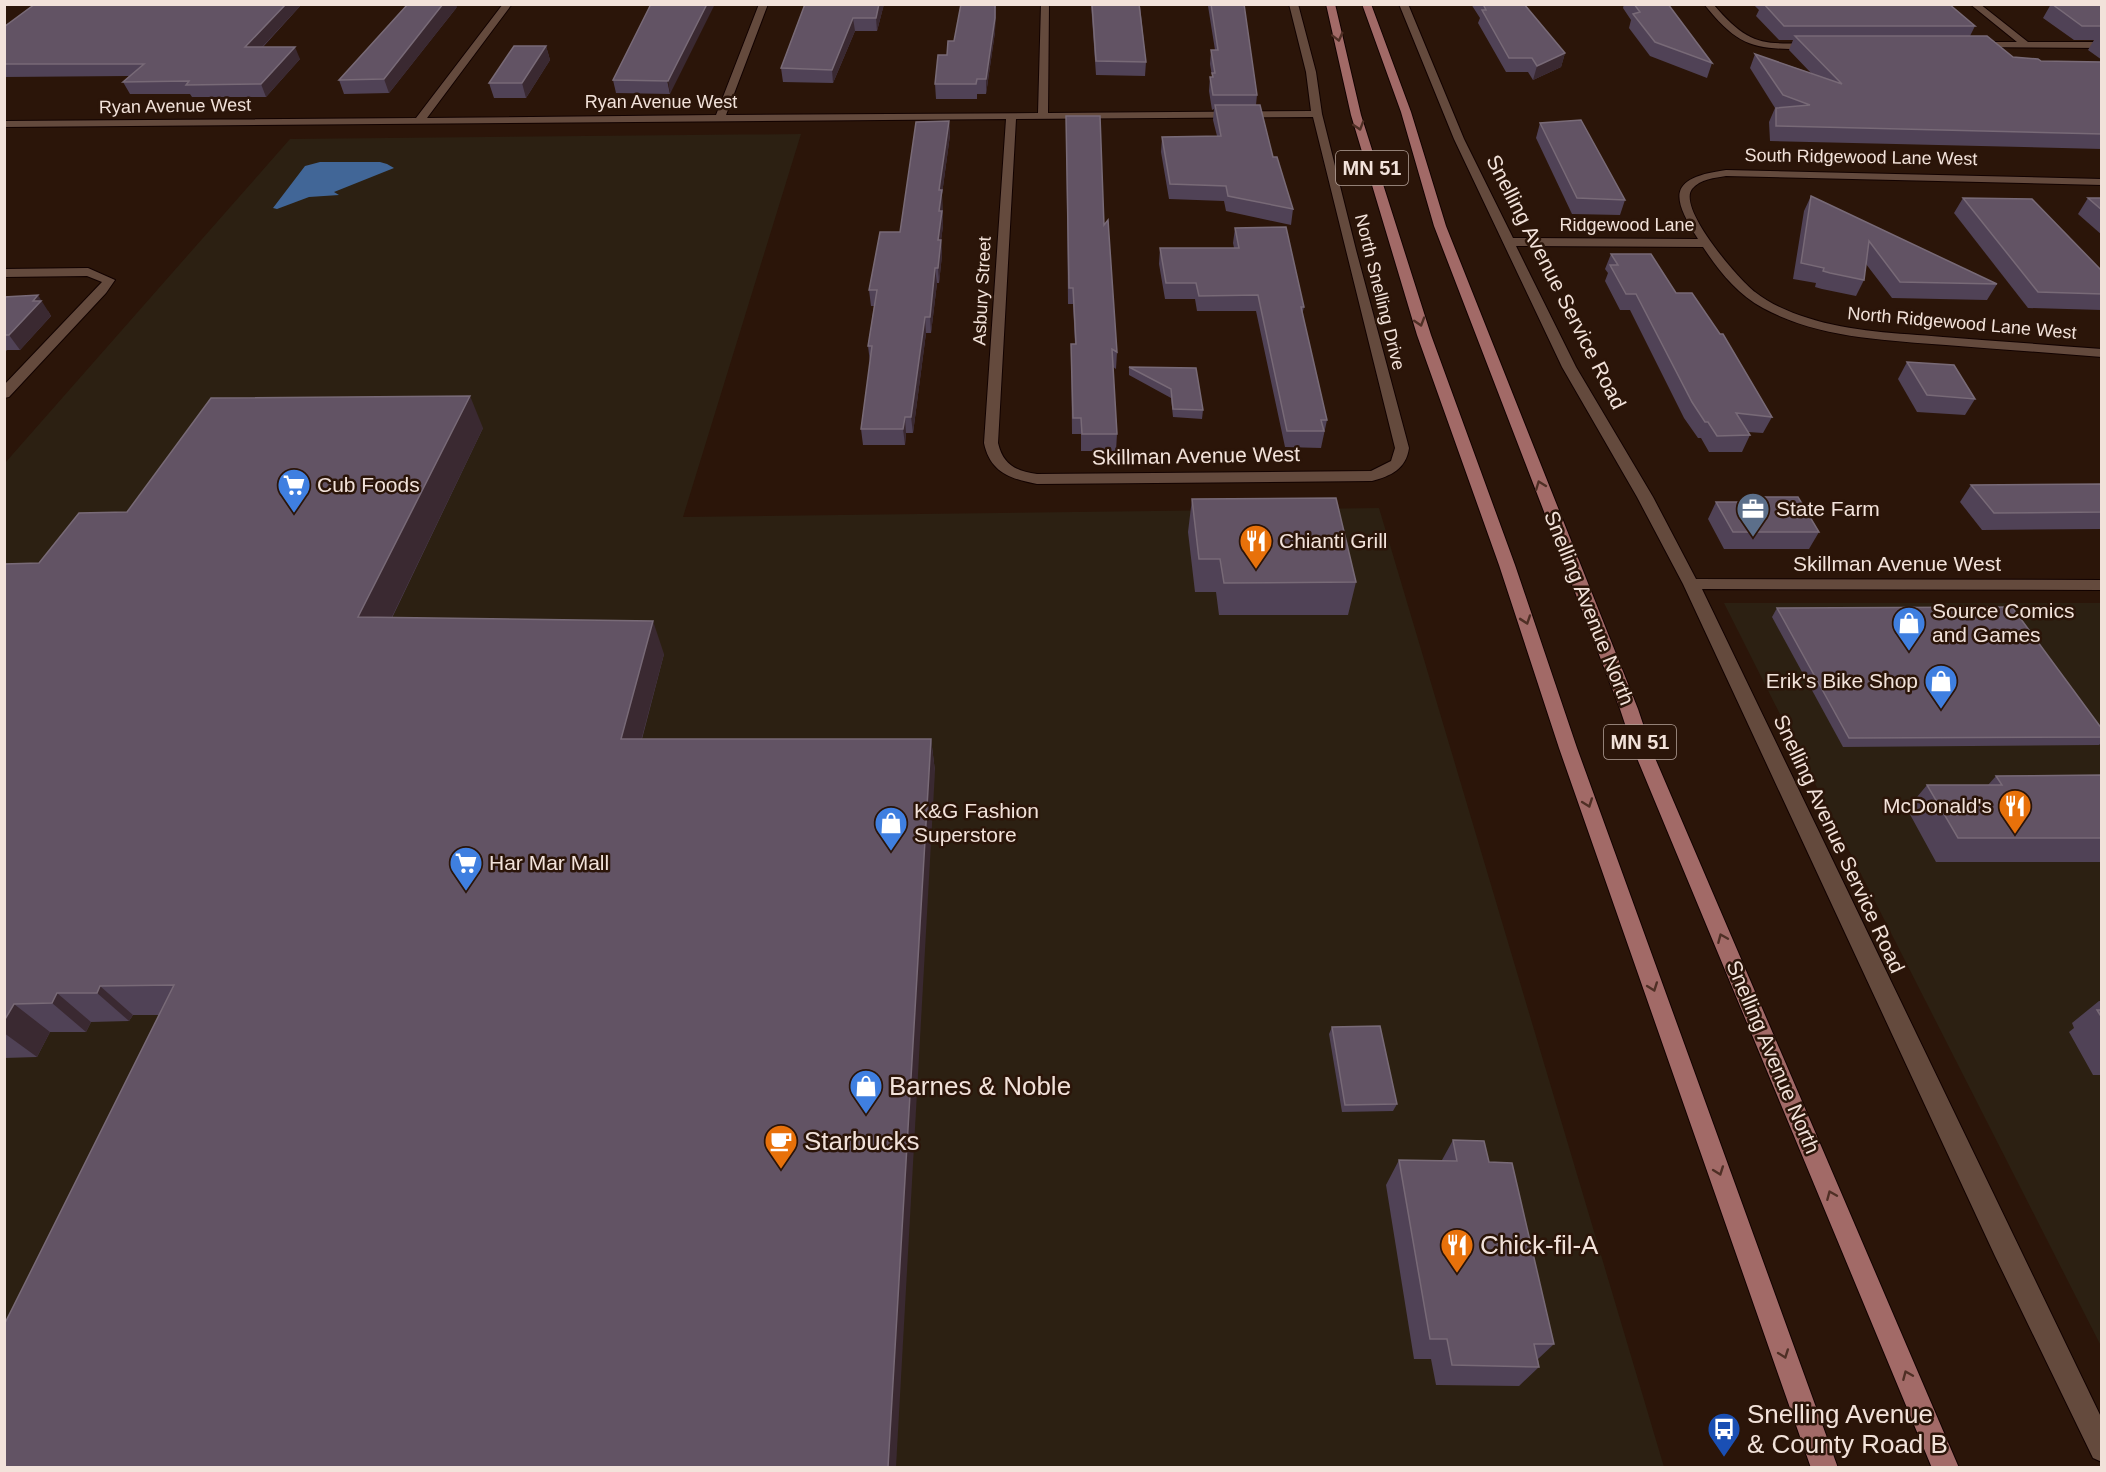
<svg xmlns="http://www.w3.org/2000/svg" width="2106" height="1472" viewBox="0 0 2106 1472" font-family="Arial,sans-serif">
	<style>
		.commercial { fill: #2c2012 }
		.water { fill: #416697 }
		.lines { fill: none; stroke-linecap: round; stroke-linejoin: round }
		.minor-casing { stroke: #120200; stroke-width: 2 }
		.major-casing { stroke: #120200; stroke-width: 2 }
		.minor { fill: #644a3d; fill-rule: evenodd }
		.major { fill: #a26a67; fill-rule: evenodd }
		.wall { fill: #504256 }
		.shaded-wall { fill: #3a2931 }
		.building { fill: #625364; stroke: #786a77; stroke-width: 1.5 }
		.oneway { stroke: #4f2f25 }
		.labels { text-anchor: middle; stroke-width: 5; stroke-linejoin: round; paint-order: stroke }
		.far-street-label { font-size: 18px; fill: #f2e2da; stroke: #2b1509 }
		.shield { fill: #2b1509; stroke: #b6a49b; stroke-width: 1.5 }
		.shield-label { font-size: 20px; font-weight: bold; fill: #f2e2da }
		.street-label { font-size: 21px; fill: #f2e2da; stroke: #2b1509 }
		.poi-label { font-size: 21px; fill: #f2e2da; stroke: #2b1509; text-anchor: start }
		.near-poi-label { font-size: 26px; fill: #f2e2da; stroke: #2b1509; text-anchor: start }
	</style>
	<rect width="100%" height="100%" fill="#2b1509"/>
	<g class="commercial">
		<polygon points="801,134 683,517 1379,508 1664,1467 5,1468 5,463 290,139"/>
		<polygon points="1724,603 2101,603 2101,1346 1798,750"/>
	</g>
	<polygon class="water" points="320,162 380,162 387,164 394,168 334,192 339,195 309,197 277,209 273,208 305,166"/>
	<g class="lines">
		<g class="minor-casing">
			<g id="minor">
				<path d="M 503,4 L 512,4 L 427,118 L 716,115 L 759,4 L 768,4 L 726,115 L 1038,113 L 1041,4 L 1049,4 L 1048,113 L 1311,111 L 1306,72 L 1289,4 L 1298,4 L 1316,72 L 1322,114 L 1356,250 L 1409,448 C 1406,469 1391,476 1372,481 L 1037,484 C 1010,479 990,472 984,443 L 1006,119 L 4,127 L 4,121 L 416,118 ZM 1313,117 L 1395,448 L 1391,461 L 1371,471 L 1037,474 C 1016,471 1003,465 998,443 L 1016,119 Z"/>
				<path d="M 1399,4 L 1408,4 L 1464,139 L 1513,238 L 1698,239 C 1671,196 1668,178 1726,170 L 2102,179 L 2102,185 L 1726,176 C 1715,178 1700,179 1692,189 C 1677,208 1738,279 1755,292 C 1770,304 1789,312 1808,318 C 1851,332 1897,333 1943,337 C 1996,341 2049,345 2102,349 L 2102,357 C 2050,353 1998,349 1946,345 C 1885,340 1818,338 1763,308 C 1737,294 1719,271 1703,247 L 1516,246 L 1576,367 L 1653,497 L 1696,579 L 2102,580 L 2102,590 L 1702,589 L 2102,1419 L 2102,1462 L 2093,1458 L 1995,1256 L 1683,584 L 1637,497 L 1562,367 L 1454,139 Z"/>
				<path d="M 1704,4 L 1713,4 C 1750,47 1762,44 1815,43 L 1820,46 L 1815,49 C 1758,49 1741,51 1704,4 Z"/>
				<polygon points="1970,4 1980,4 2028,42 2102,42 2102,48 1971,47 1971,43 1974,42 2017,42"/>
				<polygon points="88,268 115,280 106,293 9,397 4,398 4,385 102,282 87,276 4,277 4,269"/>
			</g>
		</g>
		<g class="major-casing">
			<g id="major">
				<polygon points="1326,4 1335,4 1361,115 1431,335 1515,565 1577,748 1838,1468 1811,1468 1559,748 1499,565 1417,335 1351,115"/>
				<polygon points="1362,4 1371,4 1411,112 1446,226 1638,709 1652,751 1959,1468 1932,1468 1634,751 1620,709 1434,226 1401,112"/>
			</g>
		</g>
		<use href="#minor" class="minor"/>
		<use href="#major" class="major"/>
	</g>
	<g class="wall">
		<polygon points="35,4 302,4 263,47 300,59 266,97 192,97 190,94 130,94 123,82 129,76 4,77 4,27"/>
		<polygon points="651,4 670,94 616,93 613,80"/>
		<polygon points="805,4 884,4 877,31 855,31 833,83 783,82 781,68"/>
		<polygon points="961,4 996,4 995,32 986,94 977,94 977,99 936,99 935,84 947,55 954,41"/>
		<polygon points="1091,4 1244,4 1257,95 1256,105 1273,157 1293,209 1291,225 1226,211 1224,201 1169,199 1161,152 1162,137 1217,136 1213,120 1214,109 1212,110 1209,91 1210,77 1212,77 1212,76 1210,64 1211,50 1215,50 1208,6 1140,6 1146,62 1145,76 1096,75"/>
		<polygon points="1471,4 1524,4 1565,53 1561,67 1533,80 1528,72 1506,72 1478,23 1480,18"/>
		<polygon points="1624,4 1668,4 1712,63 1707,78 1650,56 1629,28 1631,20 1623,8"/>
		<polygon points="1753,4 1949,4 1975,26 1970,36 2013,57 2041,61 2102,62 2102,149 1770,141 1769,122 1775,108 1750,68 1755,54 1811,73 1789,50 1793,40 1779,40 1756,16 1759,10"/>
		<polygon points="2051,4 2102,4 2102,60 2088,50 2094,40 2074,40 2043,18"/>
		<polygon points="457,7 389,93 344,94 339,80"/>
		<polygon points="546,46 550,60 526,98 494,98 489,83"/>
		<polygon points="1066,116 1104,225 1117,352 1116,369 1113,367 1117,434 1116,451 1081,451 1081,434 1072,434 1071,344 1075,344 1073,304 1068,304"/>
		<polygon points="949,121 950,135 942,194 943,226 941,240 942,255 939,283 937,283 931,333 926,333 913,433 906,433 905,445 863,445 861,429 870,362 868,346 874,306 871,306 869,290 900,232"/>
		<polygon points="1540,123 1625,200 1620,215 1572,214 1536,138"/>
		<polygon points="1811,196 1997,284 1987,300 1892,298 1866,264 1864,280 1856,296 1822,289 1815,287 1816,283 1793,279 1804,211"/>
		<polygon points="1963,198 2102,271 2102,310 2028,308 1954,213"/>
		<polygon points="2088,198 2102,198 2102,235 2078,214"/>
		<polygon points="1235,228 1304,307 1302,315 1327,420 1321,448 1285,447 1256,311 1197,311 1195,299 1165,299 1159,264 1160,248 1234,248 1233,243"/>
		<polygon points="1611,254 1676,293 1772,417 1763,433 1748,432 1750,435 1742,452 1709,452 1701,438 1698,438 1684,418 1630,310 1620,310 1605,281 1608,273 1605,269"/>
		<polygon points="4,297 48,311 51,316 20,350 7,350 4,353"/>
		<polygon points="1907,362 1975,399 1965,415 1917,412 1898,379"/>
		<polygon points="1129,367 1196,368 1203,410 1202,419 1173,417 1171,398 1129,375"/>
		<polygon points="483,428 392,618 664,654 642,739 931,739 935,771 159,1015 133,1015 129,1021 91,1022 86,1032 50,1032 37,1057 4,1058 4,564 39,563 127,512"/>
		<polygon points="2102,484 2102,529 1982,530 1960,502 1971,485"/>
		<polygon points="1763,497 1819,532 1809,549 1724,549 1708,519 1716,502 1760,502"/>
		<polygon points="1192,499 1356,582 1348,615 1219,615 1216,592 1195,592 1188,532"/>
		<polygon points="1777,608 2102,729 2102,742 2099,745 1843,747 1772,617"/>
		<polygon points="2102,775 2102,862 1936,862 1907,809 1927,785 1988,785 1996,776"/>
		<polygon points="2099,1001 2102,1001 2102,1077 2100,1075 2093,1075 2069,1032 2074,1028 2072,1023"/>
		<polygon points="1332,1027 1397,1104 1393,1111 1342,1112 1329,1034"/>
		<polygon points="1453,1140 1489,1162 1554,1344 1538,1359 1539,1367 1519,1386 1436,1385 1431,1359 1414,1359 1386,1185 1399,1160 1442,1160"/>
	</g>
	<g class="shaded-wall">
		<polygon points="286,4 302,4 251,59 245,47"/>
		<polygon points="443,4 456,4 457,7 389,93 384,79"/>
		<polygon points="707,4 715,4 670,94 668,81"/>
		<polygon points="879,4 884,4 877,31 876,18"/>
		<polygon points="995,4 995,32 986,94 986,79"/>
		<polygon points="853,18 855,31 833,83 832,70"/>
		<polygon points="546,46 550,60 526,98 522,83"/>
		<polygon points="295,47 300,59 266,97 261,84"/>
		<polygon points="1565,53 1561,67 1533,80 1537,66"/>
		<polygon points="949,121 950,135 942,194 943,226 939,255 938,240 939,190"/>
		<polygon points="941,240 942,255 939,283 938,268"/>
		<polygon points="935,268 937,283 931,333 930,317"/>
		<polygon points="38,295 48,311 51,316 20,350 9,335"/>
		<polygon points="925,317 926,333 913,433 911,417"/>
		<polygon points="470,396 483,428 376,650 358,617"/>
		<polygon points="905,417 906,433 905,445 903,429"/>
		<polygon points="653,621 664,654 633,771 621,739"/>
		<polygon points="931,739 935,771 896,1467 888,1467"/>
		<polygon points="100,986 133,1015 129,1021 97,993"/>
		<polygon points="57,993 91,1022 86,1032 52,1003"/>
		<polygon points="14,1004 50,1032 37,1057 4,1033 4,1021"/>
	</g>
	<g class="building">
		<polygon points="35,4 286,4 245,47 295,47 261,84 186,85 189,81 123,82 144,64 4,64 4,27"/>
		<polygon points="408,4 443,4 384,79 339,80"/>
		<polygon points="651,4 707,4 668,81 613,80"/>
		<polygon points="805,4 879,4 876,18 853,18 832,70 781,68"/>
		<polygon points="961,4 995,4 995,18 986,79 977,79 976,84 935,84 938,55 947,55 948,41 954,41"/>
		<polygon points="1092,4 1139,4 1146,62 1096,61"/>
		<polygon points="1211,4 1244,4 1257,95 1213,95 1210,77 1213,77 1212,73 1215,73 1211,50 1218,50"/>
		<polygon points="1483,4 1524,4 1565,53 1537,66 1532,58 1509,58 1482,10 1486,10"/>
		<polygon points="1634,4 1668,4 1712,63 1655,42 1633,14 1640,12"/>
		<polygon points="1764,4 1949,4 1975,26 1784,26"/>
		<polygon points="2052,4 2102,4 2102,26 2082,26"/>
		<polygon points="1795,36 1987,36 2013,57 2038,59 2041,61 2102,62 2102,134 1776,126 1776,108 1810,105 1783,95 1755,54 1842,84"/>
		<polygon points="514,46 546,46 522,83 489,83"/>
		<polygon points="1215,105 1260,105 1273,157 1277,157 1293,209 1228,196 1226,186 1170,184 1162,137 1221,136"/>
		<polygon points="1066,116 1100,116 1104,225 1108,220 1117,352 1112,349 1117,434 1082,434 1081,418 1073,418 1071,344 1076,344 1073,288 1069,288"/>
		<polygon points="1581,120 1625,200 1577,198 1540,123"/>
		<polygon points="949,121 939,190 942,190 939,211 942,211 938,240 941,240 938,268 935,268 930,317 925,317 911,417 905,417 903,429 861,429 872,346 868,346 877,290 869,290 880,232 900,232 916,122"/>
		<polygon points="1811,196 1997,284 1900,282 1869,241 1864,280 1830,273 1823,271 1824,268 1801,263"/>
		<polygon points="1963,198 2032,199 2102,271 2102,294 2038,292"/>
		<polygon points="2088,198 2102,198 2102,210"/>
		<polygon points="1286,227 1304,307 1301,307 1327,420 1321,420 1324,431 1287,431 1258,295 1199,296 1196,283 1166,283 1160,248 1239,248 1235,228"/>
		<polygon points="1611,254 1651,254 1676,293 1692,293 1720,334 1723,334 1772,417 1736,413 1750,435 1717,436 1708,422 1705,422 1692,402 1636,294 1626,294 1610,265 1618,265"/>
		<polygon points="38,295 33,301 41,301 9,335 4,335 4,297"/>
		<polygon points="1907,362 1954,365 1975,399 1927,395"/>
		<polygon points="1129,367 1196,368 1203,410 1173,409 1171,389"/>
		<polygon points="470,396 358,617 653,621 621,739 931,739 888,1467 4,1467 4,1325 174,985 100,986 97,993 57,993 52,1003 14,1004 4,1021 4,564 39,563 79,513 127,512 211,398"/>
		<polygon points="2102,484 2102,512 1994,513 1971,485"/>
		<polygon points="1763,497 1798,497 1819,532 1733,532 1716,502 1766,502"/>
		<polygon points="1336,498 1356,582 1224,583 1220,559 1199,559 1192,499"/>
		<polygon points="2012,607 2102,729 2102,737 1849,738 1777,608"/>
		<polygon points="2102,775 2102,838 1958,838 1927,785 2002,785 1996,776"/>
		<polygon points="2097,1010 2102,1010 2102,1018"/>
		<polygon points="1380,1026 1397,1104 1345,1105 1332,1027"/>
		<polygon points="1453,1140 1484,1141 1489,1162 1512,1163 1554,1344 1534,1344 1539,1367 1452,1365 1447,1339 1430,1339 1399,1160 1457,1161"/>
	</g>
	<defs><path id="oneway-chevron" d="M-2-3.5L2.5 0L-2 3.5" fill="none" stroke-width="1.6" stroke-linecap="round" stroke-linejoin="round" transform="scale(1.5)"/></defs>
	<g class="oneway">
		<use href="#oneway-chevron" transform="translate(1338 37) rotate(76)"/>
		<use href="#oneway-chevron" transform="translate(1359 126) rotate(73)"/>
		<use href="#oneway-chevron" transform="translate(1420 322) rotate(73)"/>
		<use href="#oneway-chevron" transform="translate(1540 485) rotate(-111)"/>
		<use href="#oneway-chevron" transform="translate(1526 620) rotate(71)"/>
		<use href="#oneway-chevron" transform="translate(1588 803) rotate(70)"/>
		<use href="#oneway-chevron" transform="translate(1722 938) rotate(-113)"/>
		<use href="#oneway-chevron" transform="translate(1653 987) rotate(70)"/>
		<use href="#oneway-chevron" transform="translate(1719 1171) rotate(70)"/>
		<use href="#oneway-chevron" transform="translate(1831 1195) rotate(-113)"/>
		<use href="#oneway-chevron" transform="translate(1784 1354) rotate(70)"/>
		<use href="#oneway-chevron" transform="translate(1907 1375) rotate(-113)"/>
	</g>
	<defs>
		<g id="supermarket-pin" transform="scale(1.725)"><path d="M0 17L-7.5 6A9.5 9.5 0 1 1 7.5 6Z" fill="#3f7fe0" stroke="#2b1509"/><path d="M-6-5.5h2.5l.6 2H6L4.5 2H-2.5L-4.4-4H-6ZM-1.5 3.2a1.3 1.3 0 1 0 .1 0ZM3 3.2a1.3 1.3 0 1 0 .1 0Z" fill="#fff"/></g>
		<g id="office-pin" transform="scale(1.725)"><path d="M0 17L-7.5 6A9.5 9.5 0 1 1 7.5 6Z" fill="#5c6f8a" stroke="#2b1509"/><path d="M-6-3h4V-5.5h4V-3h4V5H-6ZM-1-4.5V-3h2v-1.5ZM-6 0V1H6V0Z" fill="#fff"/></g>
		<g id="restaurant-pin" transform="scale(1.725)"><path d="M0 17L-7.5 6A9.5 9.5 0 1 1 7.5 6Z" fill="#e8710a" stroke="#2b1509"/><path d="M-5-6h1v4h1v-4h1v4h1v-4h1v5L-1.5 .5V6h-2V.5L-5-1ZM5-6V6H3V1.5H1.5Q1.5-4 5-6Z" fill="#fff"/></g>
		<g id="shop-pin" transform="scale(1.725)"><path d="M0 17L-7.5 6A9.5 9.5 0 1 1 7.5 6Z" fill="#3f7fe0" stroke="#2b1509"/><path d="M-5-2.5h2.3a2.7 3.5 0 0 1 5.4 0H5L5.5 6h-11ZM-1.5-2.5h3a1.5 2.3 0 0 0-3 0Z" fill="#fff"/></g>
		<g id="cafe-pin" transform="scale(1.725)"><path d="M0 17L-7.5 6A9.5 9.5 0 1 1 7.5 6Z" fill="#e8710a" stroke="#2b1509"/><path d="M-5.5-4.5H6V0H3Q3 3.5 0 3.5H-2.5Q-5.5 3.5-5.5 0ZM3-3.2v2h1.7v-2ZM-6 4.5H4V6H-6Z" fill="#fff"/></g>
		<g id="bus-pin" transform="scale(1.725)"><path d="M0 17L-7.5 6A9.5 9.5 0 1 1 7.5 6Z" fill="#1a4fb4" stroke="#2b1509"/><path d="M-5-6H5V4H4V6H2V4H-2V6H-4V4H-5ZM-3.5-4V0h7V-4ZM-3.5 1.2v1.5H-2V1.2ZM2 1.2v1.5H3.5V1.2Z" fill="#fff"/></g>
	</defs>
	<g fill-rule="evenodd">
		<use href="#supermarket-pin" x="294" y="485"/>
		<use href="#office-pin" x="1753" y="509"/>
		<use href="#restaurant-pin" x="1256" y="541"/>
		<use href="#shop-pin" x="1909" y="623"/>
		<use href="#shop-pin" x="1941" y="681"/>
		<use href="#restaurant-pin" x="2015" y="806"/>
		<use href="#shop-pin" x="891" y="823"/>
		<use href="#supermarket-pin" x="466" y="863"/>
		<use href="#shop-pin" x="866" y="1086"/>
		<use href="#cafe-pin" x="781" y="1141"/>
		<use href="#restaurant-pin" x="1457" y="1245"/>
		<use href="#bus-pin" x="1724" y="1429"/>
	</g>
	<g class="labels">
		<g class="far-street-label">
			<text x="661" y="108">Ryan Avenue West</text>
			<text transform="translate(175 106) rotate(-1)" y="6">Ryan Avenue West</text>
			<text transform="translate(1861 157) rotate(1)" y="6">South Ridgewood Lane West</text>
			<text x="1627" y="231">Ridgewood Lane</text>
			<text transform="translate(982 291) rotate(-87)" y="6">Asbury Street</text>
			<text transform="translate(1380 292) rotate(76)" y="6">North Snelling Drive</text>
			<text transform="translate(1962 323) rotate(5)" y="6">North Ridgewood Lane West</text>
		</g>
		<g class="shield">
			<rect x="1336" y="151" width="72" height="34" rx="4.5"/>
			<rect x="1604" y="725" width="72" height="34" rx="4.5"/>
		</g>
		<g class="shield-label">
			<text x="1372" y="175">MN 51</text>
			<text x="1640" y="749">MN 51</text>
		</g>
		<g class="street-label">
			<text transform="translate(1556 282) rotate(63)" y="7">Snelling Avenue Service Road</text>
			<text transform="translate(1196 456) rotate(-1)" y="7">Skillman Avenue West</text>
			<text x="1897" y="571">Skillman Avenue West</text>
			<text transform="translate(1589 608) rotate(68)" y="7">Snelling Avenue North</text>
			<text transform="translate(1839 844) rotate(65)" y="7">Snelling Avenue Service Road</text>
			<text transform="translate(1773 1057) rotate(67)" y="7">Snelling Avenue North</text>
		</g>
		<g class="poi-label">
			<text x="317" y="492">Cub Foods</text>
			<text x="1776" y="516">State Farm</text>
			<text x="1279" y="548">Chianti Grill</text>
			<text x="1932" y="618">Source Comics<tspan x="1932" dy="24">and Games</tspan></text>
			<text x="1918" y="688" text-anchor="end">Erik's Bike Shop</text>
			<text x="1992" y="813" text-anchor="end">McDonald's</text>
			<text x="914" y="818">K&amp;G Fashion<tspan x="914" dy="24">Superstore</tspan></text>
			<text x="489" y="870">Har Mar Mall</text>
		</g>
		<g class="near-poi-label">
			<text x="889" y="1095">Barnes &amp; Noble</text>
			<text x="804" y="1150">Starbucks</text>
			<text x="1480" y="1254">Chick-fil-A</text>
			<text x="1747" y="1423">Snelling Avenue<tspan x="1747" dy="30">&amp; County Road B</tspan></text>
		</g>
	</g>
	<rect width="2106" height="1472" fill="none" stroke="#f2e2da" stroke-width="12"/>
</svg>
